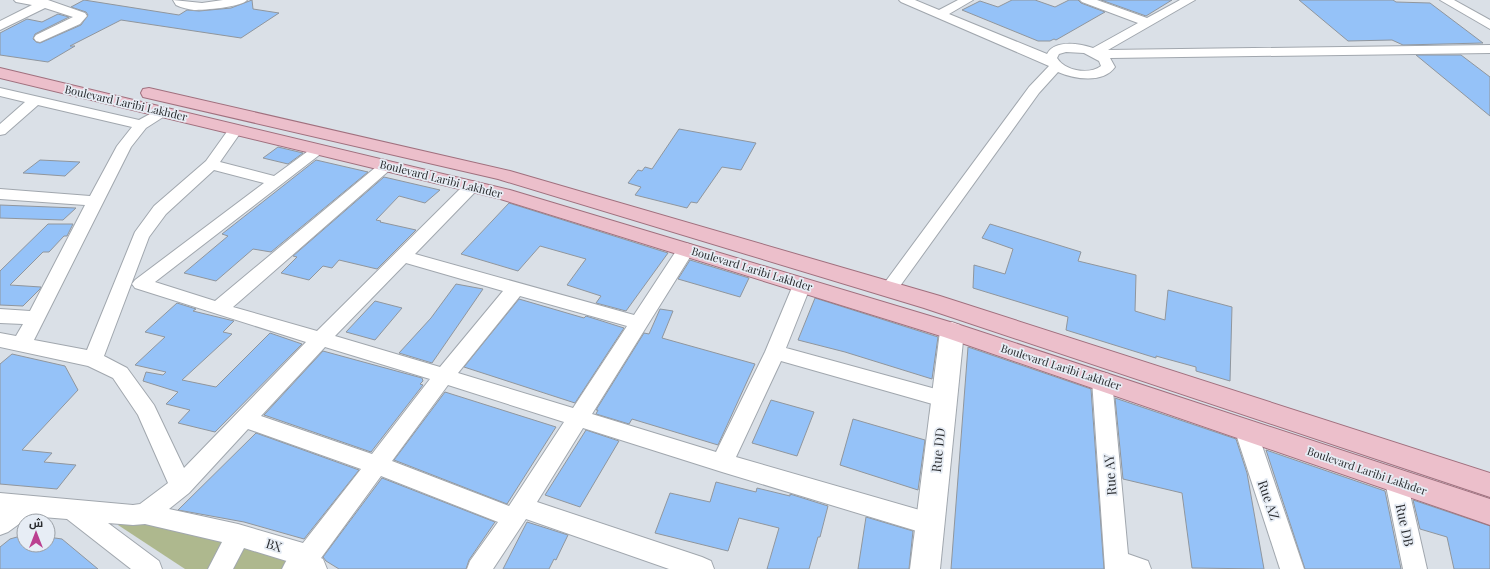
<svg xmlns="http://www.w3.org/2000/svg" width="1490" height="569" viewBox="0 0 1490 569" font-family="'Playfair Display',Cairo,serif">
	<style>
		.green { fill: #aeb88e }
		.building { fill: #95c2f8; stroke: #90969d }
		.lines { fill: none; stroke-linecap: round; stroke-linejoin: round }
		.street-casing { stroke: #a1a7ae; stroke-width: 2 }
		.secondary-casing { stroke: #a1a7ae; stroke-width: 2 }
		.primary-casing { stroke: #a0707e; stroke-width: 2 }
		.street { fill: #fff; fill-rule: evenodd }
		.secondary { fill: #fff; fill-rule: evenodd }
		.primary { fill: #ecbfcb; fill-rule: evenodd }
		.labels { text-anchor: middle; stroke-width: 3.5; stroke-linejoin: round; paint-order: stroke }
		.street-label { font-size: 11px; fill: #2a2c2f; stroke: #e7edf5 }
		.near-street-label { font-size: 13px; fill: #2a2c2f; stroke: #e7edf5 }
	</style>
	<rect width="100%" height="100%" fill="#dae0e7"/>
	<g class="green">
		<polygon points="122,520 233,535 214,569 185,569 118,525"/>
		<polygon points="242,547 295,562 288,569 231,569"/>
	</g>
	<g class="building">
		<polygon points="84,0 179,15 187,10 199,11 231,8 252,0 253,9 279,13 241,38 121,20 70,46 75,46 48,62 0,55 0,33 27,19 42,22 58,14 69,17 35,34 33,39 36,42 40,43 81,25 88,15 86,12 71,7"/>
		<polygon points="1012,0 1035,0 1055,7 1069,0 1078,0 1081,3 1105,12 1056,40 1054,39 1050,41 1038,41 962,10 980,1 998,7"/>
		<polygon points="1101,0 1172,0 1146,16"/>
		<polygon points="1299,0 1393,0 1396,2 1430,3 1483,43 1403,45 1392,40 1348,41"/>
		<polygon points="1416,55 1461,55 1490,77 1490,116"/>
		<polygon points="679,129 756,143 741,170 722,167 697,203 691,202 687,208 635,195 641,187 628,183 638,170 642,171 645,167 652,169"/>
		<polygon points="278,147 303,153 288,164 263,158"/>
		<polygon points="40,160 80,162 65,176 23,173"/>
		<polygon points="316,160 368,172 271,252 253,249 216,281 184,273 228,236 222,234"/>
		<polygon points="384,177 440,190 425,203 399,196 376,220 381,221 380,222 416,230 377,269 339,260 332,268 323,266 309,280 281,273 297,257 293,256"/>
		<polygon points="509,203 668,253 626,311 596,303 601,296 567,285 586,259 540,246 518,271 461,254"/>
		<polygon points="0,205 76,208 63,220 0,218"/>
		<polygon points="48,224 73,224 67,236 64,236 49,252 43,252 10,285 41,287 40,289 23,306 0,305 0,271"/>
		<polygon points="990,224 1081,252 1078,261 1136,275 1135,311 1165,320 1168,290 1232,307 1230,381 1196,371 1196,367 1156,356 1156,358 1066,330 1068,317 973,288 974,265 1005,274 1013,249 982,238"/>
		<polygon points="690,260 749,278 740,297 678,279"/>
		<polygon points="456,284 483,289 432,363 399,353 431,318"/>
		<polygon points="815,298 938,337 932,379 845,352 798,340"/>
		<polygon points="519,299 584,318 586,316 624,328 575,403 464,367"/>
		<polygon points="375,301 402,308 375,340 346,332"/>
		<polygon points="177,303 196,309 193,311 234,321 223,332 232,334 182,380 216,387 270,333 302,344 215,432 178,423 190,410 166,404 178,392 143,381 146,372 163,375 166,372 135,365 165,337 145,332"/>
		<polygon points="660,309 673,311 662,338 755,364 718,445 632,419 629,424 596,414 598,410 596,410 644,333 649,334"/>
		<polygon points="968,347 1091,389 1104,569 951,569"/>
		<polygon points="323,351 422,378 423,381 420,384 423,385 371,452 264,415"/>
		<polygon points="12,354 65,366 78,390 22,450 52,453 44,462 76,465 57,489 0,484 0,364"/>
		<polygon points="445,392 556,427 507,504 394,460"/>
		<polygon points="1115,398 1236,439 1247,473 1264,569 1192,568 1182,493 1123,479"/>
		<polygon points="771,400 814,412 797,456 752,443"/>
		<polygon points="853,419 925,440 918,490 840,465"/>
		<polygon points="586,430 619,441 580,507 545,495"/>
		<polygon points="256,433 359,470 304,539 244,522 178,510"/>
		<polygon points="1266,450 1385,491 1401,569 1305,569"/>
		<polygon points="382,478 495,522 469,560 466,569 339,569 326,561 323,557"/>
		<polygon points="716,482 756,492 757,488 790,496 790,494 828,506 820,537 818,537 809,569 767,569 779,528 739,518 728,551 655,533 670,493 710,502"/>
		<polygon points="1413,500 1490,526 1490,569 1454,569 1447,537 1420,529"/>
		<polygon points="866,517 913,531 909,569 858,569"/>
		<polygon points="527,522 568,535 556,560 554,559 549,569 503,569"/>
		<polygon points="24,535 24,545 48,545 48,537 62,539 98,569 0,569 0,547 10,539"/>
	</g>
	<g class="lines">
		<g class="street-casing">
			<g id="street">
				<polygon points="14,0 48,0 85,13 87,16 80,24 40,42 36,41 34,38 36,35 73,17 45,8 0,30 0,21 32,5 16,2"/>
				<path d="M 173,0 L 202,3 L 223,0 L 247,0 C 242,7 204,10 194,10 C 188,9 182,8 176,5 Z"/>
				<path d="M 899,0 L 915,0 L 939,10 L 958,0 L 973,0 L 949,14 L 1047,54 C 1055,39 1080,44 1093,48 L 1138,23 L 1082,2 L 1080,0 L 1097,0 L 1147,18 L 1180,0 L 1195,0 L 1108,50 L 1490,45 L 1490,53 L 1110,58 L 1115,67 C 1103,84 1074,79 1058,72 L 1039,93 L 895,293 L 889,295 L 883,293 L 880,289 L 883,285 L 1029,87 L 1049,66 L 901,2 ZM 1066,52 L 1084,53 L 1099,61 L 1101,66 C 1089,75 1065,71 1057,58 L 1059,54 Z"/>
				<polygon points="1440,0 1454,0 1490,20 1490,29"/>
				<path d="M 0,88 L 139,120 L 159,109 L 169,109 L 171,112 L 146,128 L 131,147 L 34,340 L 87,350 L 135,232 L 154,206 L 206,161 L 231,126 L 241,126 L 243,129 L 220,162 L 274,176 L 315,146 L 325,146 L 327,149 L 155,282 L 215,301 L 382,162 L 392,162 L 395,165 L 392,168 L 233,307 L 317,331 L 466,183 L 472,181 L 478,183 L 480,186 L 478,189 L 415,254 L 634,315 L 680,245 L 686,243 L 692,245 L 695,249 L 592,414 L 716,452 L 765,352 L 793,285 L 796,281 L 802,279 L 808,281 L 811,285 L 786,348 L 943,391 L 950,393 L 953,399 L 950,405 L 943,407 L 781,361 L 736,457 L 930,513 L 938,516 L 942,524 L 938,532 L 930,535 L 722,472 L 583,428 L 537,502 L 702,557 L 711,561 L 714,569 L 669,569 L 526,519 L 493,569 L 467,569 L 470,561 L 498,522 L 381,476 L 313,569 L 293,569 L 290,562 L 244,548 L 233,569 L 208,569 L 222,542 L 145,524 L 133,525 L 108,523 L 159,561 L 162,569 L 131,569 L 67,519 L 30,516 L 8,532 L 0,535 L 0,493 L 133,505 L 140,504 L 168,483 L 138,415 L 113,378 L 88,366 L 0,347 L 0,333 L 16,336 L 23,324 L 0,323 L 0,309 L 30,311 L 85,205 L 0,199 L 0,189 L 90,196 L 117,146 L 132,127 L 38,105 L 5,134 L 0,135 L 0,124 L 25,102 L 0,96 ZM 214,170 L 264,183 L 135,280 L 132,284 L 135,288 L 306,342 L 184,468 L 154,405 L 127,368 L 104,356 L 149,237 L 166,214 ZM 406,263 L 503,291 L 440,367 L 335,336 ZM 520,296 L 627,326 L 573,408 L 458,373 ZM 325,347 L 430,379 L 372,454 L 261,416 ZM 448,385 L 564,422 L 509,506 L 392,461 ZM 248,429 L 361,469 L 303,543 L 238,524 L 169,509 L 189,493 Z"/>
				<polygon points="1102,372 1109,374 1112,380 1128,554 1148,561 1151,569 1105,569 1092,380 1095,374"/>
				<polygon points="1246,422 1254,425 1257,431 1304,569 1280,569 1235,431 1238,425"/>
				<polygon points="1396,471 1404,474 1407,481 1427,569 1403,569 1385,481 1388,474"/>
			</g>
		</g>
		<g class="secondary-casing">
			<g id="secondary">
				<polygon points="952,322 960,325 964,331 940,569 910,569 940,331 944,325"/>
				<path d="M 303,549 L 323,559 L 327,569 L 282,569 C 287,558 291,553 303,549 Z"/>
			</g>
		</g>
		<g class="primary-casing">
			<g id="primary">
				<polygon points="0,68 510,190 960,325 1490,499 1490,525 944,337 497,198 0,78"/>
				<polygon points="149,88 510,171 940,296 1490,473 1490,497 924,308 498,179 143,97 141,93 143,89"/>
			</g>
		</g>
		<use href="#street" class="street"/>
		<use href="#secondary" class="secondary"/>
		<use href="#primary" class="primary"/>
	</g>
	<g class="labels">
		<g class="street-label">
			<text transform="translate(126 103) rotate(13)" y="4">Boulevard Laribi Lakhder</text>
			<text transform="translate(441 179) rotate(14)" y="4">Boulevard Laribi Lakhder</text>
			<text transform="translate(752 269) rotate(17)" y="4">Boulevard Laribi Lakhder</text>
			<text transform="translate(1061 367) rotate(18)" y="4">Boulevard Laribi Lakhder</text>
			<text transform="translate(1367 471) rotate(19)" y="4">Boulevard Laribi Lakhder</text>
		</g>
		<g class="near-street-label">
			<text transform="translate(938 450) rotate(-84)" y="5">Rue DD</text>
			<text transform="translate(1110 475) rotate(-94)" y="5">Rue AY</text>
			<text transform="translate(1269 500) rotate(71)" y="5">Rue AZ</text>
			<text transform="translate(1405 525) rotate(78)" y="5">Rue DB</text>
			<text transform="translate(274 545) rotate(17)" y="5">BX</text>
		</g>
	</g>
	<g transform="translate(36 533)"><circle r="19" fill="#e7edf5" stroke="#9ba0a6"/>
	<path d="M0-3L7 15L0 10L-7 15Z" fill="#bb3f90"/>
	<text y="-6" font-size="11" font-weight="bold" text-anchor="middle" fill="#2a2c2f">ش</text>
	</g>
</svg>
